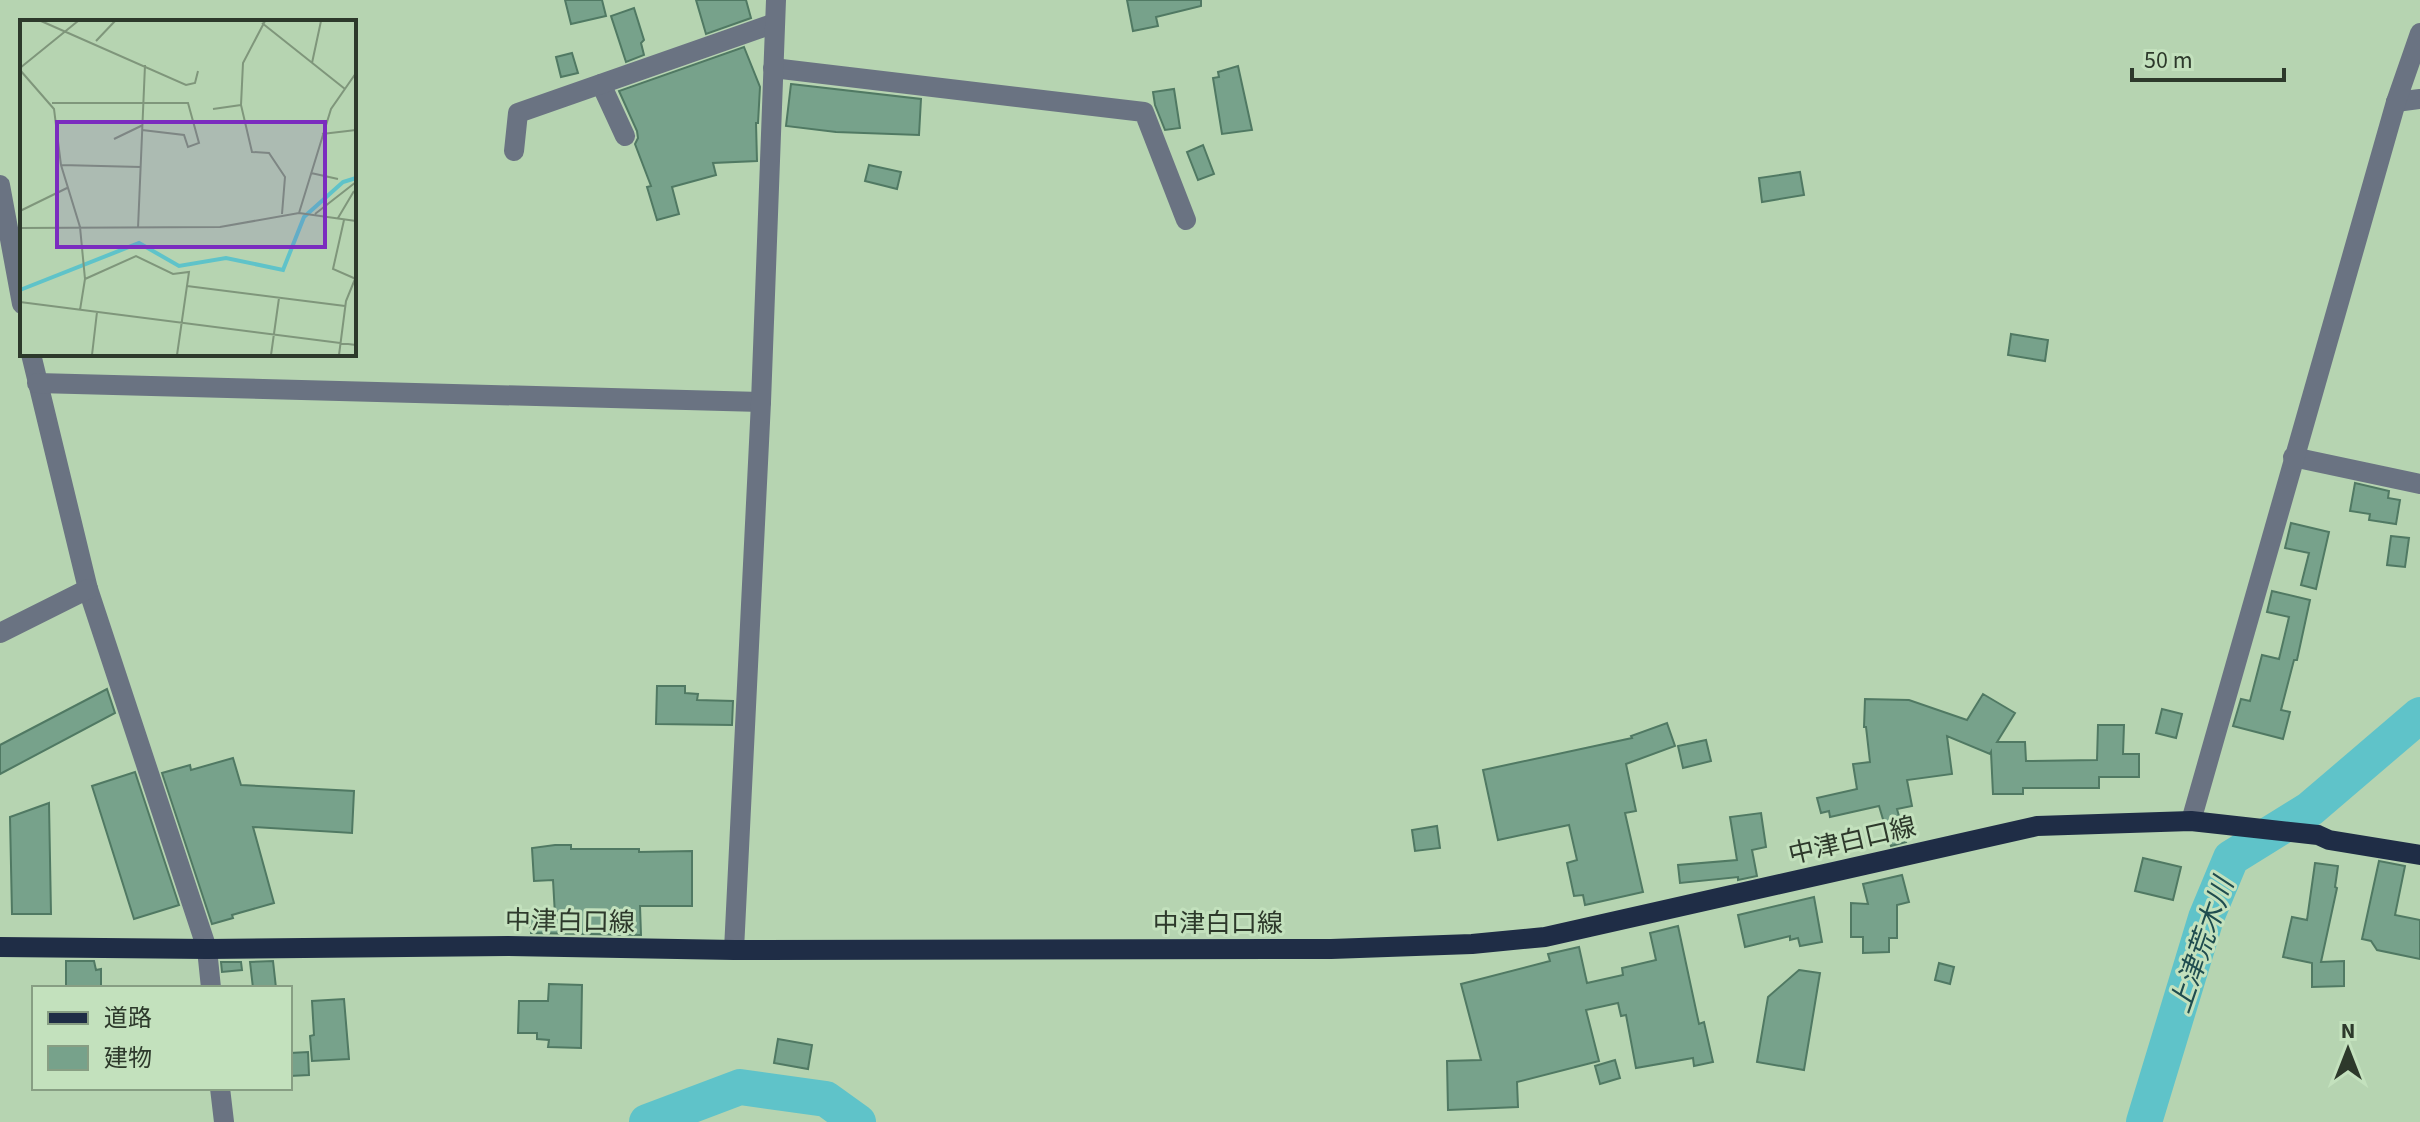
<svg xmlns="http://www.w3.org/2000/svg" width="2420" height="1122" viewBox="0 0 2420 1122" font-family="'Source Sans 3','Noto Sans JP',sans-serif">
	<style>
		.lines { fill: none; stroke-linecap: round; stroke-linejoin: round }
		.river { stroke: #5fc3c9; stroke-width: 36 }
		.building { fill: #77a28b; stroke: #507963; stroke-width: 2 }
		.minor { stroke: #6a7382; stroke-width: 20 }
		.major { stroke: #1f2d46; stroke-width: 20 }
		.labels { text-anchor: middle; stroke-width: 6; stroke-linejoin: round; paint-order: stroke }
		.street-label { font-size: 26px; fill: #2d392b; stroke: #c3e1bd }
		.water-label { font-size: 28px; font-style: italic; fill: #1f4c4f; stroke: #c3e1bd }
		.inset-river { fill: none; stroke: #5fc3c9; stroke-width: 4 }
		.inset-road { fill: none; stroke: #7f967b; stroke-width: 2 }
		.view { fill: #7b2cbf; fill-opacity: 0.15; stroke: #7b2cbf; stroke-width: 4 }
		.inset-edge { fill: none; stroke: #2d392b; stroke-width: 4 }
	</style>
	<rect width="100%" height="100%" fill="#b6d4b1"/>
	<g class="lines">
		<g class="river">
			<polyline points="647,1122 740,1087 826,1099 858,1122"/>
			<polyline points="2144,1122 2206,918 2231,858 2310,809 2420,715"/>
		</g>
	</g>
	<g class="building">
		<polygon points="565,0 602,0 606,16 571,24"/>
		<polygon points="696,0 746,0 751,18 706,34"/>
		<polygon points="1127,0 1201,0 1201,6 1156,17 1158,26 1133,31"/>
		<polygon points="634,8 644,40 641,43 644,55 626,62 611,16"/>
		<polygon points="744,47 760,87 758,123 756,123 757,161 713,163 716,175 672,187 679,214 657,220 647,187 651,186 635,144 638,138 637,131 619,91"/>
		<polygon points="572,53 578,73 561,77 556,57"/>
		<polygon points="1238,66 1252,130 1222,134 1213,78 1219,77 1218,72"/>
		<polygon points="791,84 921,99 919,135 836,132 786,126"/>
		<polygon points="1174,89 1180,128 1165,130 1155,105 1153,92"/>
		<polygon points="1203,145 1214,174 1198,180 1187,152"/>
		<polygon points="869,165 901,172 897,189 865,181"/>
		<polygon points="1800,172 1804,195 1762,202 1759,178"/>
		<polygon points="2011,334 2048,340 2045,361 2008,355"/>
		<polygon points="2355,483 2389,491 2388,498 2400,500 2396,524 2369,520 2370,514 2350,511"/>
		<polygon points="2291,523 2329,532 2316,589 2301,585 2309,553 2285,548"/>
		<polygon points="2391,536 2409,538 2405,567 2387,565"/>
		<polygon points="2272,591 2310,600 2297,660 2294,660 2281,710 2290,712 2283,739 2233,726 2241,699 2250,701 2262,655 2279,659 2289,617 2267,612"/>
		<polygon points="657,686 685,686 685,693 698,694 697,700 733,701 732,725 656,724"/>
		<polygon points="107,689 115,713 0,774 0,745"/>
		<polygon points="1983,694 2015,713 1997,742 2025,742 2026,761 2097,760 2098,725 2124,725 2123,754 2139,754 2139,777 2099,777 2099,788 2023,788 2023,794 1993,794 1991,752 1990,754 1947,736 1952,774 1907,780 1912,806 1897,809 1906,842 1891,846 1879,806 1830,817 1829,811 1821,813 1817,798 1857,789 1853,764 1870,762 1866,727 1864,727 1865,699 1909,700 1967,720"/>
		<polygon points="2162,709 2182,714 2176,738 2156,733"/>
		<polygon points="1667,723 1675,746 1626,764 1636,811 1625,813 1643,892 1585,905 1583,895 1574,896 1567,863 1577,860 1569,825 1498,840 1483,770 1632,738 1631,736"/>
		<polygon points="1706,740 1711,761 1683,768 1678,746"/>
		<polygon points="233,758 241,785 354,791 352,833 253,827 274,903 232,915 233,918 212,924 162,773 190,765 191,770"/>
		<polygon points="135,772 179,905 134,919 92,786"/>
		<polygon points="49,803 51,914 12,914 10,817"/>
		<polygon points="1761,813 1766,847 1752,850 1757,876 1738,880 1738,877 1680,883 1678,865 1737,860 1730,817"/>
		<polygon points="1437,826 1440,848 1415,851 1412,830"/>
		<polygon points="555,845 571,845 571,849 639,849 639,852 692,851 692,906 640,906 641,935 531,933 530,916 555,915 553,880 534,881 532,848"/>
		<polygon points="2143,858 2181,867 2173,900 2135,891"/>
		<polygon points="2379,861 2405,866 2395,915 2420,920 2420,959 2377,950 2371,941 2362,939"/>
		<polygon points="2315,863 2338,866 2335,887 2337,888 2321,962 2344,961 2344,986 2312,987 2312,963 2283,957 2292,917 2307,920"/>
		<polygon points="1902,875 1909,902 1897,905 1897,938 1889,938 1889,952 1863,953 1863,937 1851,937 1851,903 1868,904 1863,884"/>
		<polygon points="1814,897 1822,942 1800,946 1798,938 1790,940 1790,936 1745,947 1738,915"/>
		<polygon points="1678,926 1699,1024 1704,1022 1713,1062 1694,1066 1693,1058 1636,1068 1626,1015 1621,1016 1618,1003 1586,1010 1599,1061 1517,1082 1518,1107 1448,1110 1447,1061 1481,1060 1461,984 1550,961 1548,954 1579,947 1587,983 1623,975 1622,968 1656,960 1650,933"/>
		<polygon points="66,961 94,961 96,970 101,969 101,988 66,988"/>
		<polygon points="273,961 276,988 253,988 250,962"/>
		<polygon points="221,962 241,962 242,970 222,972"/>
		<polygon points="1939,963 1954,967 1950,984 1935,980"/>
		<polygon points="1799,970 1820,973 1804,1070 1757,1062 1768,997"/>
		<polygon points="549,984 582,985 581,1048 548,1047 549,1040 537,1039 537,1033 518,1033 519,1001 548,1001"/>
		<polygon points="344,999 349,1059 312,1061 310,1036 314,1035 312,1001"/>
		<polygon points="778,1039 812,1045 808,1069 774,1063"/>
		<polygon points="308,1052 309,1075 290,1076 290,1053"/>
		<polygon points="1615,1060 1620,1078 1600,1084 1595,1066"/>
	</g>
	<g class="lines">
		<g class="minor">
			<polyline points="773,68 1144,112 1186,220"/>
			<polyline points="601,84 625,136"/>
			<polyline points="2396,102 2420,99"/>
			<polyline points="514,151 518,113 775,23"/>
			<polyline points="0,185 22,304"/>
			<polyline points="31,354 88,589 207,949 211,988"/>
			<polyline points="37,383 761,402"/>
			<polyline points="2293,457 2420,484"/>
			<polyline points="0,633 88,589"/>
			<polyline points="2191,821 2396,102 2420,33"/>
			<polyline points="734,950 761,402 776,0"/>
			<polyline points="220,1088 224,1122"/>
		</g>
		<polyline class="major" points="0,947 207,949 508,946 734,950 1331,949 1472,944 1545,937 2037,826 2191,821 2318,835 2329,840 2420,855"/>
	</g>
	<g class="labels">
		<g class="street-label">
			<text transform="translate(1852 840) rotate(-13)" y="9">中津白口線</text>
			<text transform="translate(570 921) rotate(1)" y="9">中津白口線</text>
			<text x="1218" y="932">中津白口線</text>
		</g>
		<g class="water-label">
			<text transform="translate(2201 945) rotate(-71)" y="10">上津荒木川</text>
		</g>
	</g>
	<g transform="translate(20 20)">
		<rect width="336" height="336" fill="#b6d4b1"/>
		<path class="inset-river" d="M 0,270 L 119,223 L 159,246 L 206,238 L 263,250 L 284,197 L 323,162 L 336,158"/>
		<path class="inset-road" d="M 21,1 L 166,65 L 175,63 L 178,51M 245,1 L 223,43 L 221,85 L 232,132 L 249,133 L 265,157 L 262,194M 242,3 L 325,69M 76,21 L 95,1M 292,43 L 301,1M 0,48 L 58,1M 0,50 L 34,89 L 41,145 L 60,207 L 65,259 L 60,290M 32,83 L 168,83 L 179,123 L 168,127 L 164,115 L 122,110M 193,89 L 221,85M 302,114 L 336,110M 94,119 L 123,105M 41,145 L 121,147M 291,153 L 318,159M 0,191 L 47,168M 279,193 L 311,89 L 336,53M 295,194 L 336,162M 318,198 L 334,171M 324,200 L 313,249 L 336,259M 0,208 L 200,207 L 279,193 L 336,201M 118,208 L 125,45M 65,259 L 116,236 L 153,254 L 169,252 L 157,335M 167,266 L 325,286M 0,282 L 336,325M 72,335 L 77,292M 251,335 L 259,278M 319,335 L 326,281 L 335,259"/>
		<path class="view" d="M 37,102 L 305,102 L 305,227 L 37,227 Z"/>
		<rect width="336" height="336" class="inset-edge"/>
	</g>
	<rect x="32" y="986" width="260" height="104" fill="#c3e1bd" stroke="#879e83" stroke-width="2"/>
	<rect x="48" y="1012" width="40" height="12" fill="#1f2d46" stroke="#879e83" stroke-width="2"/>
	<text x="104" y="1026" font-size="24" fill="#2d392b">道路</text>
	<rect x="48" y="1046" width="40" height="24" fill="#77a28b" stroke="#879e83" stroke-width="2"/>
	<text x="104" y="1066" font-size="24" fill="#2d392b">建物</text>
	<g transform="translate(2348 1050)" stroke="#c3e1bd" stroke-width="6" paint-order="stroke">
	<path d="M0-6L14 30L0 20L-14 30Z" fill="#2d392b"/>
	<text y="-12" font-size="22" font-weight="bold" text-anchor="middle" fill="#2d392b">N</text>
	</g>
	<path d="M2132 68v12h152v-12" fill="none" stroke="#2d392b" stroke-width="4"/>
	<text x="2144" y="68" font-size="24" fill="#2d392b" stroke="#c3e1bd" stroke-width="6" paint-order="stroke">50 m</text>
</svg>
